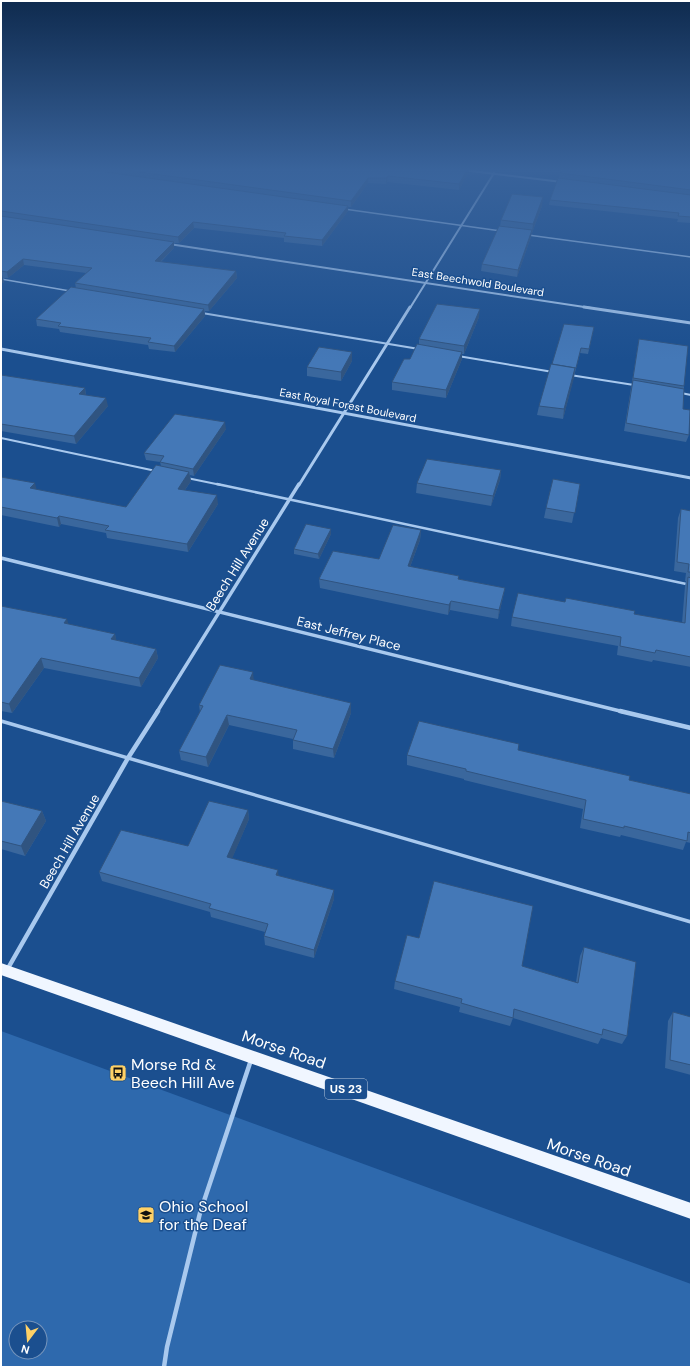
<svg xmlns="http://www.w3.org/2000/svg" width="692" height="1368" viewBox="0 0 692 1368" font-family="'DM Sans',sans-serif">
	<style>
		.green { fill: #2e69ad; fill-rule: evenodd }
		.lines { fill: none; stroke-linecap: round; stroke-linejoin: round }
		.lane-far4 { stroke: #a9c9ee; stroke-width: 1.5 }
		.lane-far3 { stroke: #a9c9ee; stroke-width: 2 }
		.lane-far2 { stroke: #a9c9ee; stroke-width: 2.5 }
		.lane-far1 { stroke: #a9c9ee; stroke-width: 3.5 }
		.lane { stroke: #a9c9ee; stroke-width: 4.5 }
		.street-far3 { stroke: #a9c9ee; stroke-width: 2 }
		.street-far2 { stroke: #a9c9ee; stroke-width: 3 }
		.street-far1 { stroke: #a9c9ee; stroke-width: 3.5 }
		.street { stroke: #a9c9ee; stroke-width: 4.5 }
		.primary { fill: #f0f6ff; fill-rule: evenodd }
		.wall { fill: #3a679d }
		.shaded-wall { fill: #305480 }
		.building { fill: #4478b7; stroke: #305480 }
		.labels { text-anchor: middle; stroke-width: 3; stroke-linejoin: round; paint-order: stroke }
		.far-street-label { font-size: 11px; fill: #fff; stroke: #1b4f8f }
		.shield { fill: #1b4f8f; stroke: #bbcadd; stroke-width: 1 }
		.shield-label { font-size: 12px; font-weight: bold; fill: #fff }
		.street-label { font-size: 13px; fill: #fff; stroke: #1b4f8f }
		.near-street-label { font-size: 16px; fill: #fff; stroke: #1b4f8f }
		.near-poi-label { font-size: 16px; fill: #fff; stroke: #1b4f8f; text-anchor: start }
	</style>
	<rect width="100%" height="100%" fill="#1b4f8f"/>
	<path class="green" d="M 1,1031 L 691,1284 L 691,1367 L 1,1367 ZM 16,1328 L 40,1328 L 40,1352 L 16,1352 Z"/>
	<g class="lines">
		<g class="lane-far4">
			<polyline points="344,209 501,231"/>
			<polyline points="528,235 691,257"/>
			<polyline points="1,279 70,291"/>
		</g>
		<g class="lane-far3">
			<polyline points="202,313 419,349"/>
			<polyline points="458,356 553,372"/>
			<polyline points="570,375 634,385"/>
			<polyline points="681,393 691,395"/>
			<polyline points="1,438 156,471"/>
			<polyline points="187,478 221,485"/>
		</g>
		<polyline class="lane-far2" points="217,484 691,585"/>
		<polyline class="lane-far1" points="1,721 691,922"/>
		<polyline class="lane" points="164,1367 167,1347 200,1213 251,1060"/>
		<g class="street-far3">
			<polyline points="463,170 562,182"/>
			<polyline points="169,244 591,308"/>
			<polyline points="410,308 494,173"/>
		</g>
		<g class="street-far2">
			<polyline points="584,307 691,323"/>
			<polyline points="1,349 691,478"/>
			<polyline points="299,485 410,307"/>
		</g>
		<g class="street-far1">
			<polyline points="1,558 624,712"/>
			<polyline points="157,712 299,484"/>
		</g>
		<g class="street">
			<polyline points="620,711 691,728"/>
			<polyline points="7,970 128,758 158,711"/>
		</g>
		<polygon class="primary" points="1,963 691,1203 691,1219 1,975"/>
	</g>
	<g class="wall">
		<polygon points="1,168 469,168 468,173 459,190 387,182 386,184 368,183 351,207 348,207 348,211 322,246 284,242 284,238 194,228 179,243 174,243 174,248 161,262 236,271 237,278 209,311 205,311 205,316 175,352 149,349 148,345 60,332 59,329 37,326 36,319 76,288 75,283 86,273 24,265 8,278 3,278 4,282 1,284"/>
		<polygon points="691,168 691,223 677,222 678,219 549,205 550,200 559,178 560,173"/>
		<polygon points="542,206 532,233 531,232 531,237 517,277 481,271 482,264 500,226 501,220"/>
		<polygon points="479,317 464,354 462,354 462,359 446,398 392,390 392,382 410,359 419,345 419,339"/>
		<polygon points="594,327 588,354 580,353 563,419 537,415 539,406 552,364"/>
		<polygon points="639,339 684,386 684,389 683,409 689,435 686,442 624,431"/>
		<polygon points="352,352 352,361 341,381 307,376 307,367"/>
		<polygon points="1,375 85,388 86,395 108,406 76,444 1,431"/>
		<polygon points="226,429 194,476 190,475 191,481 185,490 218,504 188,552 107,538 106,533 61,524 59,527 1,515 1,477 37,490 126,507 161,466 160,462 146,460 144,453"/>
		<polygon points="501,470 500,480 491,506 416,493 417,483"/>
		<polygon points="580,484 572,523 544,518 546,508"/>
		<polygon points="681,509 691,511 691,667 653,660 652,662 617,655 618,646 511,626 512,617 634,614 682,623 685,586 686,581 685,581 686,573 674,571 678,518"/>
		<polygon points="421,530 420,540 410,567 459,576 458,579 505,588 503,597 498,619 450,610 448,615 320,588 319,579 379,559"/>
		<polygon points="331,534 319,559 294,554 294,549"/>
		<polygon points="1,606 68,624 115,634 116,640 156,649 158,658 141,687 44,668 12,713 1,711"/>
		<polygon points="254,680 351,713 334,758 293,749 293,739 229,725 208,767 181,760 179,751 200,712 199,705"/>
		<polygon points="518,750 629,780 691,794 691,843 686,842 683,850 621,835 620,837 580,828 583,809 464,780 464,779 407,765 407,755"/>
		<polygon points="1,801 42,811 46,821 25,856 1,849"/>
		<polygon points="248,810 249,819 232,858 278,876 334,899 314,958 265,945 264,936 265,932 211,917 210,912 102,881 99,872 188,846"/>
		<polygon points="584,947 627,1036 622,1044 601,1038 598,1044 513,1018 510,1026 459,1012 460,1007 394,989 395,981 576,982 580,956"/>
		<polygon points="673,1012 691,1017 691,1075 665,1068 668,1021"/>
	</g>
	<g class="shaded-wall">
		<polygon points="468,168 469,168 468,173 459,190 459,184"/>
		<polygon points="388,176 387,182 386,184 386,178"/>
		<polygon points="368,178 368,183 351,207 351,201"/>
		<polygon points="543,197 542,206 532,233 533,224"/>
		<polygon points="348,206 348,211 322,246 322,240"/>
		<polygon points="193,222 194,228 179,243 178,237"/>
		<polygon points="532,230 531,237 517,277 518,270"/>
		<polygon points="174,242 174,248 155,267 155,261"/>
		<polygon points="23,259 24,265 8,278 7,272"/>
		<polygon points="236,271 237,278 209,311 208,305"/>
		<polygon points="2,275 4,282 1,284 1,276"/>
		<polygon points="204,309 205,316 175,352 174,346"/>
		<polygon points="480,309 479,317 464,354 464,346"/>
		<polygon points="352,352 352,361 341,381 341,372"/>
		<polygon points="462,352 462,359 446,398 446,390"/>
		<polygon points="575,368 574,378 563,419 564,409"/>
		<polygon points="85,388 86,396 79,394"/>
		<polygon points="106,398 108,406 76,444 74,436"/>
		<polygon points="225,422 226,429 194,476 193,469"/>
		<polygon points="501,470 500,480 491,506 493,496"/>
		<polygon points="189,472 191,481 180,497 178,489"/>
		<polygon points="35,483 37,491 30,488"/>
		<polygon points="217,495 218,504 188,552 187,544"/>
		<polygon points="59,516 61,524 59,527 57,518"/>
		<polygon points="331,529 331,534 319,559 318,554"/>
		<polygon points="421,530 420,540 407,575 408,566"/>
		<polygon points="505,588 503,597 498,619 499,610"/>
		<polygon points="451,601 450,610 448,615 449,605"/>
		<polygon points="67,619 70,629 64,623"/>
		<polygon points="115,634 117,643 111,639"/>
		<polygon points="156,649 158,658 141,687 139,678"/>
		<polygon points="41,658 44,668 12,713 9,704"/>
		<polygon points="253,672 254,682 250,679"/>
		<polygon points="351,703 351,713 334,758 333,749"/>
		<polygon points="227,715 229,725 208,767 206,757"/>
		<polygon points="248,810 249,819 229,866 227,857"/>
		<polygon points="42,811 46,821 25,856 21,846"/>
		<polygon points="278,870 279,879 276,875"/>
		<polygon points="334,890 334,899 314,958 314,950"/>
	</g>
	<g class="building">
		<polygon points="1,168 77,168 348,206 322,240 284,236 286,233 193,222 178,237 1,211"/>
		<polygon points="110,168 468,168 459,184 388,176 386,178 368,178 351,201"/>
		<polygon points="561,168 691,168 691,190 560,173"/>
		<polygon points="558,178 691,195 691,217 678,216 679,213 550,200"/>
		<polygon points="512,194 543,197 533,224 501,220"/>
		<polygon points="1,216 174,242 155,261 236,271 208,305 75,283 92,268 23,259 7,272 1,271"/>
		<polygon points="499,226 532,230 518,270 482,264"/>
		<polygon points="71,287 204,309 174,346 148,342 151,338 58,326 61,323 36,319"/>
		<polygon points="437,304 480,309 464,346 419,339"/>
		<polygon points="564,324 594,327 589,349 581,348 576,368 552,364"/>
		<polygon points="639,339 688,346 684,386 633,378"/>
		<polygon points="417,344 462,352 446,390 392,382 404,359 410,359"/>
		<polygon points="319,347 352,352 341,372 307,367"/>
		<polygon points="551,364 575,368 564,409 539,406"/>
		<polygon points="1,375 85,388 79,394 106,398 74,436 1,424"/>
		<polygon points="633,380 684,389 683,409 690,410 689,435 626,423"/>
		<polygon points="175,414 225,422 193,469 160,462 164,456 144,453"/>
		<polygon points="427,459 501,470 493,496 417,483"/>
		<polygon points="156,465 189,472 178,489 217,495 187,544 105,530 109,526 59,516 57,518 1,507 1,477 35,483 30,488 126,507"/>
		<polygon points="553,479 580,484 575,513 546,508"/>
		<polygon points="681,509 691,511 691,572 688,572 689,564 677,562"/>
		<polygon points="306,524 331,529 318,554 294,549"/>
		<polygon points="393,525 421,530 408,566 459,576 458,579 505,588 499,610 451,601 449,605 319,579 333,551 379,559"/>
		<polygon points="688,577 691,578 691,657 656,650 655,653 620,646 621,637 512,617 518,593 565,602 566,598 635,611 634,614 685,623"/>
		<polygon points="1,606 67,619 64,623 115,634 111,639 156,649 139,678 41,658 9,704 1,702"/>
		<polygon points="220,665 253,672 250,679 351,703 333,749 293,740 297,730 227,715 206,757 179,751 203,706 199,705"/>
		<polygon points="419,721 519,744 518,750 630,776 629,780 691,794 691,833 688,832 687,841 624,826 624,828 583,819 586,800 466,771 466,769 407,755"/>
		<polygon points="1,801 42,811 21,846 1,841"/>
		<polygon points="209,801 248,810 227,857 278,870 276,875 334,890 314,950 264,936 268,924 209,908 211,904 99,872 121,830 188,846"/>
		<polygon points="434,881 533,906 522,966 578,983 584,947 636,962 627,1036 603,1029 602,1035 514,1009 513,1018 461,1003 462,999 395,981 407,935 419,938"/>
		<polygon points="673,1012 691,1017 691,1065 670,1060"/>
	</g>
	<linearGradient id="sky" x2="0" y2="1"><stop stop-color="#0f2b4f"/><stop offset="0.47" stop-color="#39639b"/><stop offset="1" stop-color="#39639b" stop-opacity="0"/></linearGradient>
	<rect width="692" height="360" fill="url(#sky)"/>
	<defs>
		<g id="bus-square" transform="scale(0.9)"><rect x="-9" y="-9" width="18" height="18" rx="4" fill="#ffd166" stroke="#1b4f8f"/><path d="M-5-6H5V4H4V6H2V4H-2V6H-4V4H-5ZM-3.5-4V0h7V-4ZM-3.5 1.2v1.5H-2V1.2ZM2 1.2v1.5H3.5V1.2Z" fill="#111"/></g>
		<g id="school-square" transform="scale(0.9)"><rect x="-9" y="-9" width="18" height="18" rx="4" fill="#ffd166" stroke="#1b4f8f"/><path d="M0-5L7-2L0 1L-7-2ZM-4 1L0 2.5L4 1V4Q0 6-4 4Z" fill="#111"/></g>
	</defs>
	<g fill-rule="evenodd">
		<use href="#bus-square" x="118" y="1073"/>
		<use href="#school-square" x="146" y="1215"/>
	</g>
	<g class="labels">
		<g class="far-street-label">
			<text transform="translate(478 282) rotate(9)" y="4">East Beechwold Boulevard</text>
			<text transform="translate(348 405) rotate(11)" y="4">East Royal Forest Boulevard</text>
		</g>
		<rect class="shield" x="325" y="1079" width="42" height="20" rx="3"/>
		<g class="shield-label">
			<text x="346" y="1093">US 23</text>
		</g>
		<g class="street-label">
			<text transform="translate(237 564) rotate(-58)" y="5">Beech Hill Avenue</text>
			<text transform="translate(349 633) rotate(14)" y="5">East Jeffrey Place</text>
			<text transform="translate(69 841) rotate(-60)" y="5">Beech Hill Avenue</text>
		</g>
		<g class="near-street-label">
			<text transform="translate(284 1049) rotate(19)" y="6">Morse Road</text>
			<text transform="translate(589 1157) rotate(19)" y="6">Morse Road</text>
		</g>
		<g class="near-poi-label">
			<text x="131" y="1070">Morse Rd &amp;<tspan x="131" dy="18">Beech Hill Ave</tspan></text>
			<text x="159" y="1212">Ohio School<tspan x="159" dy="18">for the Deaf</tspan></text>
		</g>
	</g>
	<rect width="692" height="1368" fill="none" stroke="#ffffff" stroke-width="4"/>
	<g transform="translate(28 1340) rotate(196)"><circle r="19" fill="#1b4f8f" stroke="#7695bc"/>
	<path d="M0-3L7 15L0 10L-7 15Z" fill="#ffd166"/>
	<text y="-6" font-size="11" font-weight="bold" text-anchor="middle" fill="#ffffff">N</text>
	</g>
</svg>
